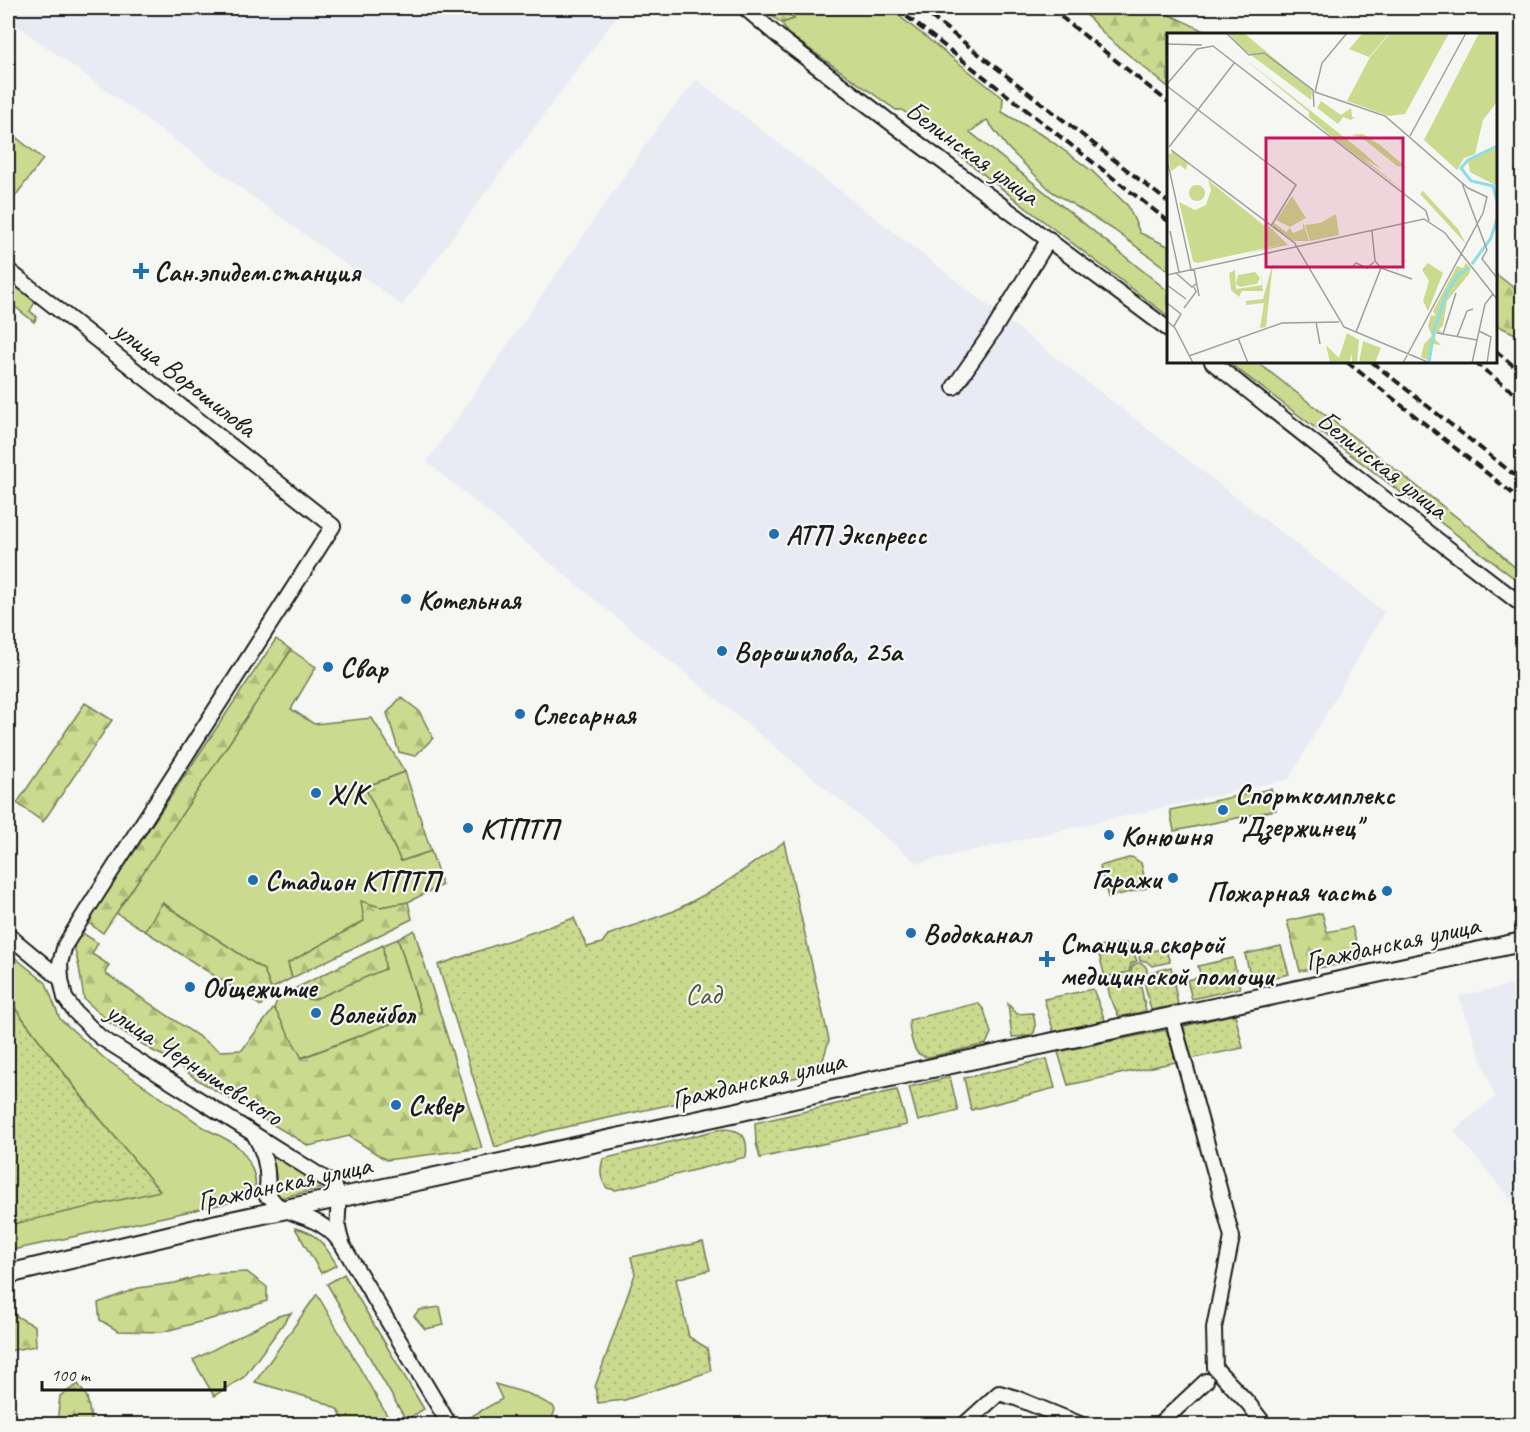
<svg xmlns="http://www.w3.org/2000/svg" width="1530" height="1432" viewBox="0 0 1530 1432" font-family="Caveat,sans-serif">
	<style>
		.built { fill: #e8eaf4 }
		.grass { fill: #cada8e; stroke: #737b55; stroke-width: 1.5 }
		.forest { fill: url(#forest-firs); stroke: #737b55; stroke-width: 1.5 }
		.park { fill: url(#park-dots); stroke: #737b55; stroke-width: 1.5 }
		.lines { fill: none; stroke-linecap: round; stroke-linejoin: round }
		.minor-casing { stroke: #1c1c1c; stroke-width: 18 }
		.major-casing { stroke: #1c1c1c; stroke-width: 22 }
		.minor { stroke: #f6f6f2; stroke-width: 14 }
		.major { stroke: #f6f6f2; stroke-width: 18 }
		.rail { stroke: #1c1c1c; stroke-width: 4; stroke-dasharray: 9 4.5; stroke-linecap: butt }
		.poi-dot { fill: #1f6fb2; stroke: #f6f6f2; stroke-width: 2 }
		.labels { text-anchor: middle; stroke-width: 4.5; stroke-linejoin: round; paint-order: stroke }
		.street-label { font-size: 28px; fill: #1c1c1c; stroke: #f6f6f2 }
		.poi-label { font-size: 28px; font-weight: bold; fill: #1c1c1c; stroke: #f6f6f2; text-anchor: start }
		.park-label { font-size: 28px; fill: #50553e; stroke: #f6f6f2 }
		.inset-river { fill: none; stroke: #8cdde4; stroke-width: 3 }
		.inset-road { fill: none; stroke: #9f9f9c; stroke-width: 1.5 }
		.view { fill: #c2185b; fill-opacity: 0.15; stroke: #c2185b; stroke-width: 3 }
		.inset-edge { fill: none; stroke: #1c1c1c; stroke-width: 3 }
	</style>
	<defs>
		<pattern id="forest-firs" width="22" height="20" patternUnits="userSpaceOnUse" patternTransform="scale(1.5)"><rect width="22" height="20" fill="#cada8e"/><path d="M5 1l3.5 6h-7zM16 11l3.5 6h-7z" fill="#adba7a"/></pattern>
		<pattern id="park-dots" width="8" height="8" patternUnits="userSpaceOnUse" patternTransform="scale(1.5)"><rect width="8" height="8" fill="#cada8e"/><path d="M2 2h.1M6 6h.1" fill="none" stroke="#adba7a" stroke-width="1.8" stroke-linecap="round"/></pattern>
	</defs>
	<rect width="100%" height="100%" fill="#f6f6f2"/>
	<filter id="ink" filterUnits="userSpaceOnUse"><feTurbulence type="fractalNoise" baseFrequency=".0167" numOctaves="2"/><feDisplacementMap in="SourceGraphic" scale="12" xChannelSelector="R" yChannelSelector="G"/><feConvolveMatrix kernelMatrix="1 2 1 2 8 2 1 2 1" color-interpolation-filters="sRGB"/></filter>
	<g filter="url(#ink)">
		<g class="built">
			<polygon points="8,8 623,8 402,305 8,19"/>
			<polygon points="697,80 1384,612 1289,779 917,863 427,462 663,120"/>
			<polygon points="1522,983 1522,1213 1454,1131 1495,1097 1459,996"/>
		</g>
		<g class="grass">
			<polygon points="783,8 889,8 1003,98 1002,112 1047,138 1092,171 1128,206 1140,233 1168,246 1168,270 1114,230 1051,191 1007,147 987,120 970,132 1168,291 1168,316 1030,211 902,110 896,110 787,33 782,23 794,19"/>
			<polygon points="8,131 43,159 8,206"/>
			<polygon points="8,279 35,302 30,311 37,317 34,322 8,301"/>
			<polygon points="1228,362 1257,362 1481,536 1522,574 1522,584"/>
			<polygon points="291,650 316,667 291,709 314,724 372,718 405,772 365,787 401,861 431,851 442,885 408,902 380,907 364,921 288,963 292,978 271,989 264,970 163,903 145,931 116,913"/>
			<polygon points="1271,789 1276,810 1174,831 1170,810"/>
			<polygon points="398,939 421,1012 301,1058 274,1008 279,996 292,990 297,997 385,969 383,945"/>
			<path d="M 8,952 L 46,983 L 60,1019 L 104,1058 L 208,1130 C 218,1135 228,1139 237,1146 C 247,1155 264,1184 250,1196 C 245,1200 238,1200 232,1202 L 8,1251 L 8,1225 L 159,1190 L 87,1103 L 8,999 Z"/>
			<polygon points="270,1151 323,1188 275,1199 276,1175"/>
			<path d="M 295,1228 C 317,1232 326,1247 337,1265 L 321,1273 Z"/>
			<polygon points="344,1274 424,1409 406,1420 327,1284"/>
			<polygon points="317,1294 392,1424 347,1424 337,1409 321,1401 255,1382"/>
			<polygon points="440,1307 444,1325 425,1329 414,1316 419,1310"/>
			<polygon points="291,1313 244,1377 214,1396 193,1360 278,1316"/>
			<polygon points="495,1384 529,1394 553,1406 555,1410 550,1424 465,1424 463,1421 502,1399"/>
		</g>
		<g class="forest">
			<polygon points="760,8 783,8 794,19 782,23"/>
			<path d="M 1080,8 L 1156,8 C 1173,18 1192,23 1208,34 L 1168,34 L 1168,87 L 1108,38 Z"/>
			<polygon points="1496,274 1522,294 1522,337 1496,325"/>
			<polygon points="276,639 291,650 103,933 87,922"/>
			<polygon points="401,697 419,711 433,738 415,756 399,752 387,713"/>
			<polygon points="85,703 112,720 43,822 17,803"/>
			<polygon points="405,772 431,851 401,861 365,787"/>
			<polygon points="361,901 380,907 408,902 412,919 292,978 288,963 364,921"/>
			<polygon points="162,903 264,970 271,989 261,1006 145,931"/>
			<polygon points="1322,913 1327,932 1352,927 1362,961 1300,971 1287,921"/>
			<polygon points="414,930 482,1148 386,1160 349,1136 309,1146 196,1079 170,1059 153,1051 110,1023 84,999 79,967 74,946 81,932 98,943 92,954 109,965 105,973 220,1051 242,1050 274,1008 302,1058 421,1012 398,939"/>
			<polygon points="383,945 385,969 313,1000 297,997 292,990"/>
			<polygon points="247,1272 267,1287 267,1301 226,1315 162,1332 118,1331 100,1320 98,1303 138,1288 175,1283 207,1274"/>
			<polygon points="9,1298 16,1316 35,1326 36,1346 8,1351 8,1299"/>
			<polygon points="78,1384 87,1397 92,1424 57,1424 60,1396"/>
		</g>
		<g class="park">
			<polygon points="784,842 829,1040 823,1060 812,1074 548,1131 495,1147 438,965 574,918 587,947 602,943 608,935 674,911 719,887"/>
			<polygon points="1132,857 1141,863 1147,888 1108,897 1100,866"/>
			<polygon points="1126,943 1129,955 1134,954 1137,961 1131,964 1129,972 1105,977 1097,947"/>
			<polygon points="1281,946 1289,974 1252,983 1245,954"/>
			<polygon points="1165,948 1170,962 1152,966 1146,961 1140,961 1139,954"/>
			<polygon points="1233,958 1240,988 1192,999 1187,980 1201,977 1198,966"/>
			<circle cx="1139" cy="971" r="8"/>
			<polygon points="1171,967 1178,1005 1151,1010 1144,981 1149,976 1150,973"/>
			<polygon points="1129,976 1135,981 1140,982 1146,1011 1119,1017 1110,997 1107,982"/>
			<polygon points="1093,989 1106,1023 1054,1033 1044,999"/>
			<polygon points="8,999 81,1096 160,1191 8,1225"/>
			<path d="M 978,1003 L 984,1010 L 991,1033 L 986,1044 L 929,1057 C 925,1056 923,1057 919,1054 C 912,1050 909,1028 909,1020 Z"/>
			<path d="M 1008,1004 L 1017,1014 L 1033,1013 C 1039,1037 1034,1036 1012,1037 Z"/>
			<polygon points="1235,1014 1243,1048 1190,1059 1180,1027"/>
			<polygon points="1166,1030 1176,1062 1068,1085 1058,1052"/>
			<polygon points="1047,1059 1055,1088 971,1110 964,1078"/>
			<polygon points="950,1077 958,1111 918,1121 909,1087"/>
			<polygon points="897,1090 907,1125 760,1158 756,1143 755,1123"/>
			<path d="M 721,1129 C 742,1129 749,1136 746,1157 L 616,1190 L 607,1188 C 600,1180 600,1169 603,1159 Z"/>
			<polygon points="703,1242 710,1270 676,1279 689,1337 707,1348 711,1371 625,1400 598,1403 595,1387 635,1274 631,1257"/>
		</g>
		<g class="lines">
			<g class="minor-casing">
				<g id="minor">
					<polyline points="745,8 785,42 911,138 1168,329"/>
					<path d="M 8,270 L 333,526 L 97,894 L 65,945 L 60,963 L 61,979 L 65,998 L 75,1012 L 100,1037 L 330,1182 C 344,1194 336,1211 338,1227 C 339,1234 341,1240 343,1246 L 449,1424"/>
					<polyline points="1212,362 1419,526 1522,605"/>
					<polyline points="954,387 994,329 1049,239"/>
					<polyline points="8,935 61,979"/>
					<polyline points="1172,1017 1215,1173 1232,1237 1214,1328 1215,1368 1248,1403 1264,1424"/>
					<path d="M 255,1136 C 266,1155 270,1174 266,1195"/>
					<path d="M 267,1188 C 271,1210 294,1212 310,1219 C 322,1224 333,1232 340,1242"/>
					<polyline points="965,1424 999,1393 1016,1398 1080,1424"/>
					<polyline points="1160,1424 1206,1381"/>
				</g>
			</g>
			<g class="major-casing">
				<polyline id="major" points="8,1274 217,1224 742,1111 862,1083 1522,942"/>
			</g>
			<use href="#minor" class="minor"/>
			<use href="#major" class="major"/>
			<g class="rail">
				<polyline points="896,8 1168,221"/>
				<polyline points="920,8 1168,202"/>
				<polyline points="1050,8 1168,102"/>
				<polyline points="1496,351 1522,373"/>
				<polyline points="1347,362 1522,501"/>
				<polyline points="1372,362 1522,481"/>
				<polyline points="1474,362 1522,399"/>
			</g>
		</g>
	</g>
	<g class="poi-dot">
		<path d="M138 262h6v6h6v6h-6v6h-6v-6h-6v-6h6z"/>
		<circle cx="774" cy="534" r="6"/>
		<circle cx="406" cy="599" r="6"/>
		<circle cx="722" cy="651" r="6"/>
		<circle cx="328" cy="667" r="6"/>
		<circle cx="520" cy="714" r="6"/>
		<circle cx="316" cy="793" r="6"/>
		<circle cx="1223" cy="810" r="6"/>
		<circle cx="468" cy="828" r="6"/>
		<circle cx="1109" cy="835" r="6"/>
		<circle cx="1173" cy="878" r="6"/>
		<circle cx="253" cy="880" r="6"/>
		<circle cx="1387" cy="891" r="6"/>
		<circle cx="911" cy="933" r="6"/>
		<path d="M1044 950h6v6h6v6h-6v6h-6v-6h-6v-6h6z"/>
		<circle cx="190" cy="987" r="6"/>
		<circle cx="316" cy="1013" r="6"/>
		<circle cx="396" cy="1105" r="6"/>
	</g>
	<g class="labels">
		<g class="street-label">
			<text transform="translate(973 152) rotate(36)" y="10">Белинская улица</text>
			<text transform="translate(186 378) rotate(38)" y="10">улица Ворошилова</text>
			<text transform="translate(1383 464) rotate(38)" y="10">Белинская улица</text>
			<text transform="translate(1392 942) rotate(-12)" y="10">Гражданская улица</text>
			<text transform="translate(195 1063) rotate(33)" y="10">улица Чернышевского</text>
			<text transform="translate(758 1079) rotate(-13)" y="10">Гражданская улица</text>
			<text transform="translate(284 1182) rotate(-12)" y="10">Гражданская улица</text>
		</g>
		<g class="poi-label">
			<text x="154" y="281">Сан.эпидем.станция</text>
			<text x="786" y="544">АТП Экспресс</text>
			<text x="418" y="609">Котельная</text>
			<text x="734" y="661">Ворошилова, 25а</text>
			<text x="340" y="677">Свар</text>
			<text x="532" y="724">Слесарная</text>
			<text x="328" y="803">Х/К</text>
			<text x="1235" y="804">Спорткомплекс<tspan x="1235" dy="32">"Дзержинец"</tspan></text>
			<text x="480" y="838">КТПТП</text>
			<text x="1121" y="845">Конюшня</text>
			<text x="1161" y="888" text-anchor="end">Гаражи</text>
			<text x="265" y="890">Стадион КТПТП</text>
			<text x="1375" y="901" text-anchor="end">Пожарная часть</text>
			<text x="923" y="943">Водоканал</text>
			<text x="1060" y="953">Станция скорой<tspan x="1060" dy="32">медицинской помощи</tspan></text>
			<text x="202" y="997">Общежитие</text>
			<text x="328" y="1023">Волейбол</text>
			<text x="408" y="1115">Сквер</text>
		</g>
		<g class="park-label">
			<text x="703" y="1004">Сад</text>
		</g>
	</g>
	<g transform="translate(1167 33)">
		<rect width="330" height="330" fill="#f6f6f2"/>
		<path d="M 69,19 L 197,120 L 214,136 L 196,125 L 241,161 L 170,108 L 142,84 L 142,79 ZM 7,118 L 21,129 L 19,137 L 13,132 L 4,138 L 1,122 ZM22 160a8 8 0 1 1 16 0a8 8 0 1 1-16 0ZM 256,158 L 291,196 L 299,211 L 253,161 ZM 125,163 L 139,185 L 123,194 L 109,187 ZM 99,190 L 121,212 L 78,221 L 113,212 L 97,193 ZM 88,239 L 93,245 L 90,251 L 73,254 L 69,251 L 71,242 Z" fill="#cada8e"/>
		<path d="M 61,0 L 77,0 L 145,57 L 144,67 L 76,16 ZM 154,68 L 174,82 L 184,75 L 185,84 L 188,84 L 184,87 L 176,84 L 171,91 L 150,75 ZM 196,101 L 213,112 L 240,135 L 230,133 L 194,104 L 184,102 ZM 106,189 L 119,199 L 123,195 L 126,200 L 136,196 L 136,189 L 142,208 L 127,208 L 106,195 ZM 106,229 L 99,294 L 93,295 L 97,270 L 79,272 L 79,268 L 96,266 ZM 261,230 L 276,240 L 261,278 L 256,268 L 262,248 L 255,237 ZM 299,230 L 304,235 L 302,241 L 280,268 L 276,293 L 272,296 L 275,300 L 269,300 L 268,306 L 274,312 L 266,311 L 263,328 L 254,324 L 257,311 L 265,303 L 261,293 L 264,282 L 269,283 L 266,278 L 290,233 L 296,235 ZM 68,237 L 69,256 L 95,252 L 94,237 L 96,258 L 75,258 L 72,264 L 64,257 L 62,240 ZM 180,300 L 192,307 L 190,330 L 185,330 L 185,320 L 182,330 L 163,330 L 159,312 L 172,325 Z" fill="#cada8e"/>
		<path d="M 223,0 L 282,0 L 238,81 L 222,83 L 180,68 L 203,24 Z" fill="#cada8e"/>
		<path d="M 196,0 L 222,0 L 202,24 L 182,16 ZM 312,0 L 330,0 L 330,69 L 316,87 L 308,121 L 297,125 L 290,137 L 257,107 ZM 330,114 L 330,153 L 303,139 L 301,128 ZM 41,147 L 99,194 L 113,212 L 30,230 L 26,228 L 12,169 L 28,177 L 39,172 L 44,157 ZM 169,181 L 172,202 L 143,208 L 138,192 L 153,190 ZM 196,308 L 214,315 L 208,330 L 192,330 Z" fill="#cada8e"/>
		<path class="inset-river" d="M 330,113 L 301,127 L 294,135 L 304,148 L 326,153 L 330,168M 305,231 L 324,205 L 330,186M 262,329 L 267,298 L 280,259 L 291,242 L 302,235"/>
		<path class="inset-road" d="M 59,0 L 82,22 L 97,20 L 146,57 L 147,74M 180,0 L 155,30 L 148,59 L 218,83 L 301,155 L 320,164 L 316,180 L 236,330M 0,11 L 35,12M 0,51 L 30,16 L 46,13 L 259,178 L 262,188M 0,53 L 129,152 L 104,193M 243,103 L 299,0M 2,114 L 68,29M 4,117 L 129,211M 0,126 L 24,236M 295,150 L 320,217 L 315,226 L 330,245M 3,198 L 12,239M 205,198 L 208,228 L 214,235M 128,211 L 177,294 L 263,330M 185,234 L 189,230 L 200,235 L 207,229M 27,236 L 32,263M 9,240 L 25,254 L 30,250M 0,242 L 257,186 L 278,200 L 330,266M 0,252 L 19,266M 0,270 L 14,281 L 7,293M 17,275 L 29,259 L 27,254M 0,288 L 8,295 L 26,330M 149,289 L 153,311M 312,298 L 324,304 L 320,330M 189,299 L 214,235 L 245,246M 270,300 L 310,307M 276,301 L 289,260M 290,304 L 300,278 L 306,276M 71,305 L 81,330M 22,323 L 115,290 L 172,289M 305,330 L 318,271 L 326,261"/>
		<path class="view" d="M 99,105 L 236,105 L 236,234 L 99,234 Z"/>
		<rect width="330" height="330" class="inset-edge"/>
	</g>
	<rect width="1530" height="1432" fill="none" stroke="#f6f6f2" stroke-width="30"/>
	<rect x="15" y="15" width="1500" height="1402" fill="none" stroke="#1c1c1c" stroke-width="2" filter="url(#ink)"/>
	<path d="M42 1381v9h183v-9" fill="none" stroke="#1c1c1c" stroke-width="3"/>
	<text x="51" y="1381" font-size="18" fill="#1c1c1c" stroke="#f6f6f2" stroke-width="4.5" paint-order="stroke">100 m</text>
</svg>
